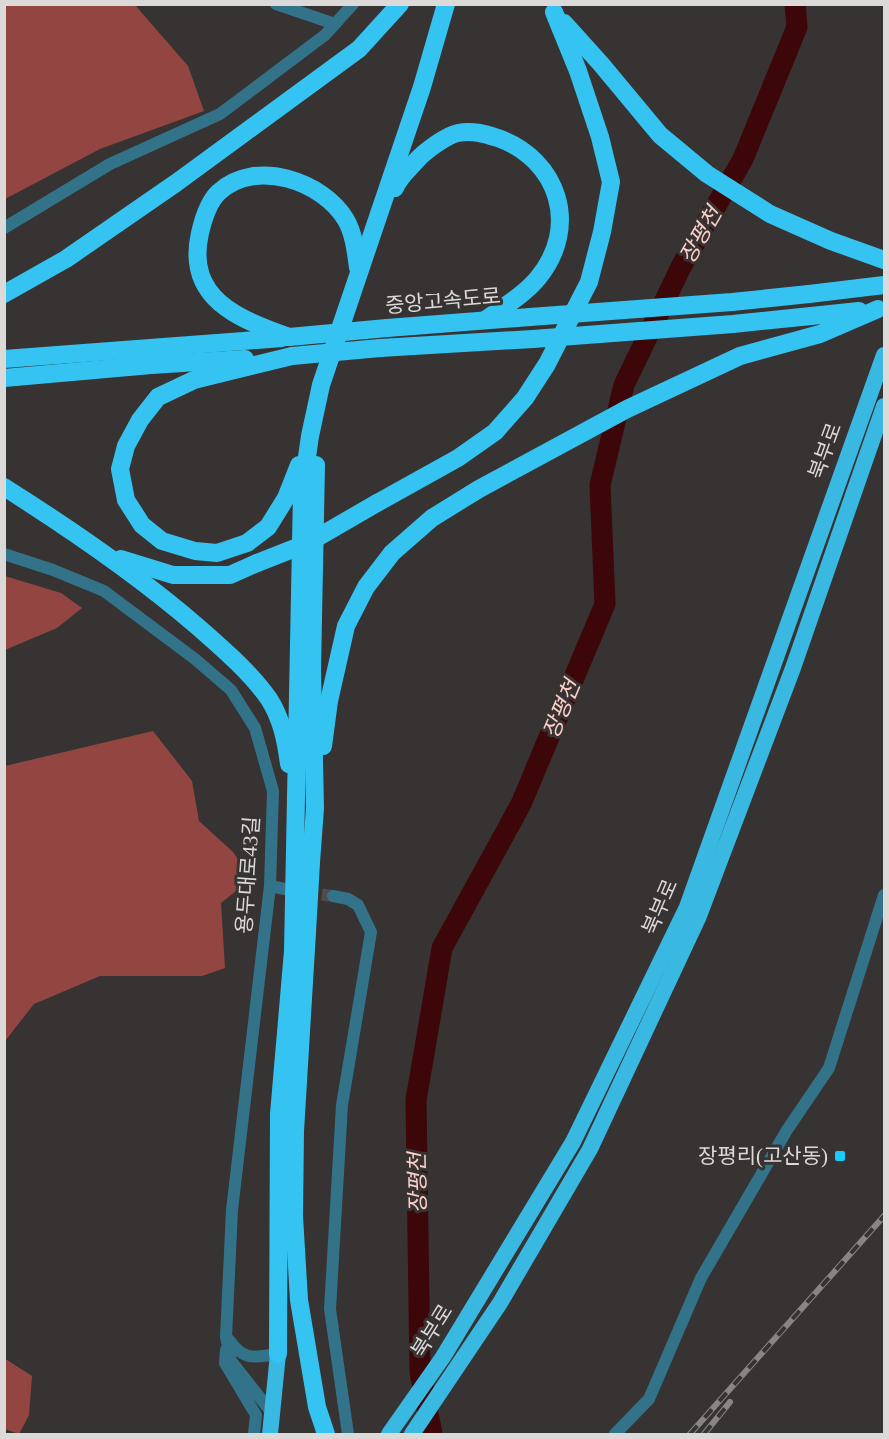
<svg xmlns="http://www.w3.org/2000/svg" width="889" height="1439" viewBox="0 0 889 1439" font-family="'Times New Roman','Noto Sans KR',serif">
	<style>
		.forest { fill: #934641 }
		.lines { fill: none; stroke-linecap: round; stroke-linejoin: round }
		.river { stroke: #3d0608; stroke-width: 21 }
		.minor-tunnel { stroke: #504c4b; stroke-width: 12; stroke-dasharray: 12 6; stroke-linecap: butt }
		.minor { stroke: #33738a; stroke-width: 12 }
		.tertiary { stroke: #33738a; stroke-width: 12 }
		.trunk { stroke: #39b8e2; stroke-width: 16 }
		.motorway { stroke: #35c4f2; stroke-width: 18 }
		.rail-casing { stroke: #898585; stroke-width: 6 }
		.rail { stroke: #373332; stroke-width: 4; stroke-dasharray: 11; stroke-linecap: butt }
		.motorway-bridge { stroke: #35c4f2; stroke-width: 18 }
		.poi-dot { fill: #1acafc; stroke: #373332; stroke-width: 2 }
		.labels { text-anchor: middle; stroke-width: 6; stroke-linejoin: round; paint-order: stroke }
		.street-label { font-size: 21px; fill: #dcd9d9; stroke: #373332 }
		.poi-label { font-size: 21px; fill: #dcd9d9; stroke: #373332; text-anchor: end }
		.water-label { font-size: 22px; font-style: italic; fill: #fecfca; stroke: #373332 }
	</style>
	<rect width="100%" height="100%" fill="#373332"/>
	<g class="forest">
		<polygon points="4,5 135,5 188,66 204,111 100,149 5,199"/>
		<polygon points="5,576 61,593 82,608 57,628 5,650"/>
		<polygon points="153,731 192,781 199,821 233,852 251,879 221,903 225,968 202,976 100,976 34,1004 5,1041 5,766"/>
		<polygon points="4,1358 32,1376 29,1415 19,1434 5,1429"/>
	</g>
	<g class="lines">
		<polyline class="river" points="432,1434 420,1372 416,1100 442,948 521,804 605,604 600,485 624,385 682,265 743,159 797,27 795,4"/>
		<polyline class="minor-tunnel" points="304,892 333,896"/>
		<g class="minor">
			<polyline points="276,4 335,24"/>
			<polyline points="4,228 110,164 220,114 325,35 353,4"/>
			<polyline points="270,886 285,889"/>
			<polyline points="333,896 348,899 358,905 371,932 342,1105 330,1309 348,1434"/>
			<polyline points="226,1350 225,1363 256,1415 254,1434"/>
			<polyline points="615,1434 649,1399 701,1278 787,1130 829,1068 884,895"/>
		</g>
		<g class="tertiary">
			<polyline points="4,554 53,570 104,591 195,659 231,690 255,728 273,791 270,886 232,1210 226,1337 231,1361 272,1413"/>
			<path d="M 229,1340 C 245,1362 254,1357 278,1354"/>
		</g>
		<g class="trunk">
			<polyline points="270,1434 278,1354"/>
			<polyline points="389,1434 443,1357 573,1142 687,907 884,355"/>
			<polyline points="412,1434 500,1303 590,1149 699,916 793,668 884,406"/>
		</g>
		<g class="motorway">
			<polyline points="564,23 601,64 660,135 707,174 770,214 831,241 884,260"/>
			<path d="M 395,188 C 399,177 409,169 417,160 C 425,151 447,135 458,133 C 473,130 485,134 498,138 C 559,160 580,227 538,278 C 524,295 503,307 485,320"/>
			<polyline points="4,294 66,259 176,183 359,49 400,4"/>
			<polyline points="809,294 884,285"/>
			<polyline points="811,316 859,311"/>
			<polyline points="387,328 530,317"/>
			<path d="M 289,337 C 239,319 185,299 200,233 C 203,220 209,201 219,192 C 255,158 323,181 346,220 C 354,234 356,252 358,268"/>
			<polyline points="380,348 533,339"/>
			<polyline points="292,356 194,380 158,397 140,420 126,446 120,469 126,500 142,525 162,541 195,551 217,553 247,543 268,527 286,498 299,465"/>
			<polyline points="4,359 282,338"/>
			<polyline points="4,378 151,365 245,359"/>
			<path d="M 4,487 C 72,530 138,575 198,627 C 223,649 250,672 269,699 C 282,719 286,742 289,764"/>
			<polyline points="377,503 458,458 495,432 525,398 547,364 589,282 602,232 611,182 600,137 578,71 554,12"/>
			<polyline points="121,559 173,575 230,575 257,563"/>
			<polyline points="323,746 329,701 346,626 366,587 392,553 432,518 479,489 627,409 740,356 820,334 878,309"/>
			<polyline points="311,862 315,808 312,670 316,465"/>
			<polyline points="307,932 295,1131 294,1216 299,1300 317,1407 326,1434"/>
			<polyline points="278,1354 279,1114 293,951 302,492 310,436 321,385 422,87 446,4"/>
		</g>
		<g class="rail-casing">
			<g id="rail">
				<polyline points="690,1434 884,1216"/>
				<polyline points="704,1434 730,1402"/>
			</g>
		</g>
		<use href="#rail" class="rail"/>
		<g class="motorway-bridge">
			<polyline points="530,317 732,302 809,294"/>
			<polyline points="289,337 387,328"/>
			<polyline points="533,339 733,324 811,316"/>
			<polyline points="292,356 380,348"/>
			<polyline points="257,563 308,543 377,503"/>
			<polyline points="307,932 311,862"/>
		</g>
	</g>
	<rect class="poi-dot" x="834" y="1150" width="12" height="12" rx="3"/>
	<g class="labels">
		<g class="street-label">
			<text transform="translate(443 301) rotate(-5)" y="7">중앙고속도로</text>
			<text transform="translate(825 451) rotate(-70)" y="7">북부로</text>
			<text transform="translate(248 875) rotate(-86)" y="7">용두대로43길</text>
			<text transform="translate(660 907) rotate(-67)" y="7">북부로</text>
			<text transform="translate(432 1331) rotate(-58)" y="7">북부로</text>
		</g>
		<g class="poi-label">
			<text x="828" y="1163">장평리(고산동)</text>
		</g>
		<g class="water-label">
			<text transform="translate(700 235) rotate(-60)" y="8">장평천</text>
			<text transform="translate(561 709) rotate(-67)" y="8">장평천</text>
			<text transform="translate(417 1183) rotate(-91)" y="8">장평천</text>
		</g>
	</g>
	<rect width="889" height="1439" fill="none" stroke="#dcd9d9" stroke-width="12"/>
</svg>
